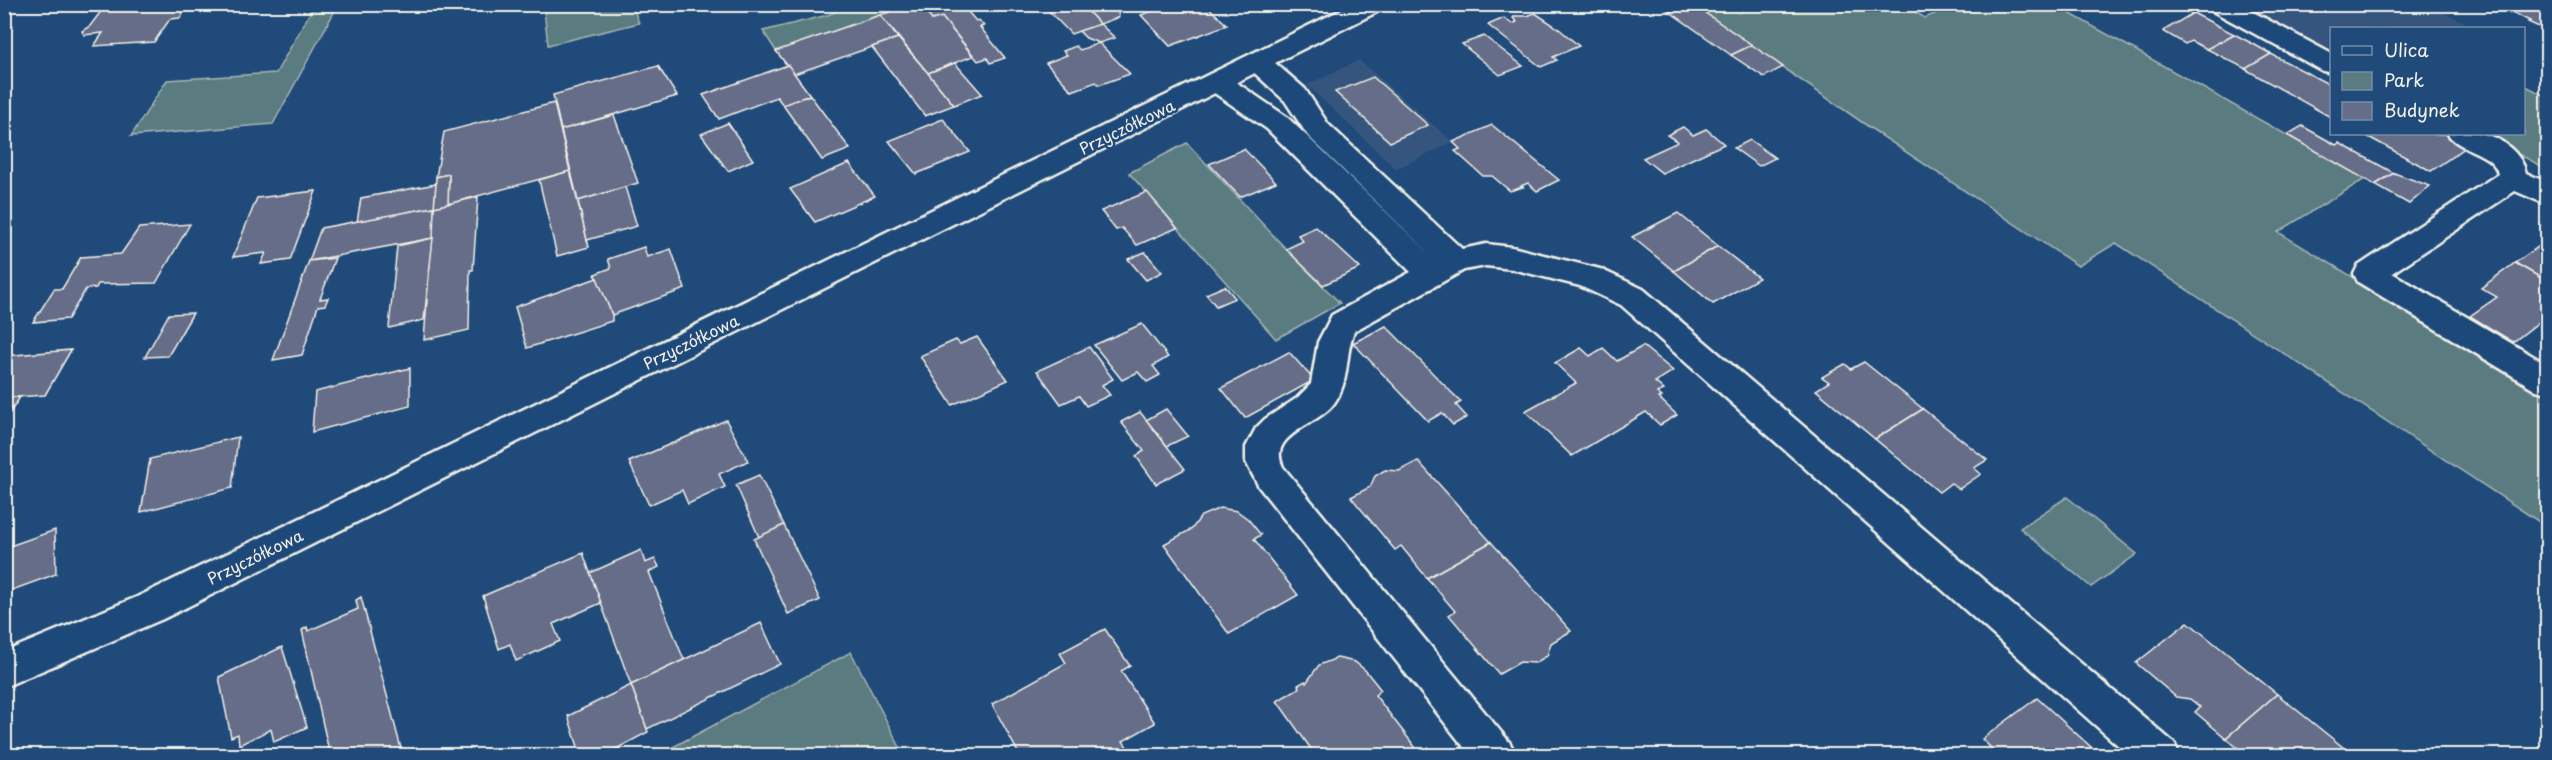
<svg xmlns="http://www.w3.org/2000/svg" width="2552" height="760" viewBox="0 0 2552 760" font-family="'Playpen Sans',sans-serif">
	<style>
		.built { fill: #34547e }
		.green { fill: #5a7b80; stroke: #a7b6b4; stroke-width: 1.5 }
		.building { fill: #656d88; stroke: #f4f1e8; stroke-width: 1.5 }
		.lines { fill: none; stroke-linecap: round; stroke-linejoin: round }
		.minor-casing { stroke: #f4f1e8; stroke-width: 5 }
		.tertiary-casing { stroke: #f4f1e8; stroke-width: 5 }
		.minor { fill: #1f4a7a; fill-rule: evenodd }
		.tertiary { fill: #1f4a7a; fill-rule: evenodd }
		.labels { text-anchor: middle; stroke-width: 5; stroke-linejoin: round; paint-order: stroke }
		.street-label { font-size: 16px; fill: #f4f1e8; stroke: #1f4a7a }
	</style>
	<rect width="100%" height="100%" fill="#1f4a7a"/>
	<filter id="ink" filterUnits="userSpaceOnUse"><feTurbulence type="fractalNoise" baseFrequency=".0167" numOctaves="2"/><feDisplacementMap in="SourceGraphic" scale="12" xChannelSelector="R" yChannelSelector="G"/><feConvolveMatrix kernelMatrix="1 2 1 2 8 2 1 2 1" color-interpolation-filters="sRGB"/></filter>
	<g filter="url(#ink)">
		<g class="built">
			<polygon points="2232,5 2427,5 2477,28 2332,28 2331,56"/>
			<polygon points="1359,60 1453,142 1396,169 1307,85"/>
		</g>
		<g class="green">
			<polygon points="315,4 338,5 273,124 131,136 167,80 276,73"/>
			<polygon points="578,4 632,5 639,23 548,45 544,10"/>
			<polygon points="904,4 906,7 776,51 763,31 828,15 848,5"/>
			<polygon points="1758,4 1904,5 1925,18 1955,5 2055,5 2365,179 2278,232 2547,394 2547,527 2116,243 2078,266 1882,136 1692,5 1727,5 1739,13"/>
			<polygon points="2524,85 2547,97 2547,169 2480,134 2524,134"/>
			<polygon points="1187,143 1286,249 1340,303 1276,339 1129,173"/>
			<polygon points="2067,497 2137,554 2091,587 2020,528"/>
			<polygon points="851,652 904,755 803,755 800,749 786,756 658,755"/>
		</g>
		<g class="building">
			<polygon points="155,4 189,4 180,18 170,19 154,42 94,46 103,33 84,35 82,31 90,26 102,10 152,9"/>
			<polygon points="914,4 920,4 932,20 942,17 973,56 928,73 880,15"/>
			<polygon points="920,4 961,4 976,21 979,20 984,26 980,27 1005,58 990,63 987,58 978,61 942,17 932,20"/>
			<polygon points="1042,4 1081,4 1100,24 1071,34"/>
			<polygon points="1081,4 1116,4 1119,17 1100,24"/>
			<polygon points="1185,4 1205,4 1227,25 1170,46 1141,15 1166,6 1169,10"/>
			<polygon points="1676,4 1692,4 1752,45 1731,55 1666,9"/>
			<polygon points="2495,4 2523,4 2509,13"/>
			<polygon points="2523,4 2548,4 2548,31 2528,22 2530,21 2513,13 2509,13"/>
			<polygon points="1535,13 1558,28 1579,46 1553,57 1557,60 1541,67 1488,25 1504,18 1512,24 1517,22 1513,18 1515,16 1527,16"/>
			<polygon points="2193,13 2234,34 2207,49 2191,41 2185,44 2163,31"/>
			<polygon points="880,15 898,38 794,74 776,51"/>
			<polygon points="1100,24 1115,38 1099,43 1086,38 1079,31"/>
			<polygon points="2234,34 2255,45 2271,54 2246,69 2207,49"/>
			<polygon points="1484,36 1523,66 1500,75 1462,44"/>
			<polygon points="898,38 928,73 954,105 925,116 872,47"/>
			<polygon points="1099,43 1130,74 1099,85 1096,82 1072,91 1046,63 1067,55 1063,51 1076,46 1080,50"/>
			<polygon points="1752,45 1783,67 1764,77 1731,55"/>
			<polygon points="2271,54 2332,86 2332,118 2245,69"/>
			<polygon points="955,63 982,94 954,105 928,73"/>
			<polygon points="788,65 810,95 783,105 777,97 719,119 703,95"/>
			<polygon points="658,66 677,96 561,130 553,95"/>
			<polygon points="1373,77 1428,125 1390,142 1335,92"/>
			<polygon points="810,95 850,149 822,160 783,105"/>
			<polygon points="554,103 570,171 448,204 449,174 436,177 444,132"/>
			<polygon points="614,115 638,183 578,201 561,130"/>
			<polygon points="943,119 970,152 916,174 889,141"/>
			<polygon points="728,123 753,160 728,171 701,134"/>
			<polygon points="1492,125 1559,180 1537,191 1528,183 1521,186 1523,187 1510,191 1492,176 1483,176 1455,151 1460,149 1453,142"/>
			<polygon points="2302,126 2336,145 2339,143 2394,173 2375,185 2287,135"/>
			<polygon points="1683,127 1693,135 1706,129 1724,144 1662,173 1643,158 1678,142 1667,135"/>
			<polygon points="2363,134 2447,134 2469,145 2431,171"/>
			<polygon points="1750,140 1775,158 1759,166 1734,148"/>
			<polygon points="1244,149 1276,182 1240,197 1209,164"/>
			<polygon points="849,163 875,196 815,222 790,189"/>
			<polygon points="570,171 589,247 557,256 539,180"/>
			<polygon points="2394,173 2430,186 2409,204 2375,185"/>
			<polygon points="449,174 448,204 434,207 436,177"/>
			<polygon points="436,184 434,207 357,222 361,198"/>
			<polygon points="625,187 637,226 587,240 578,201"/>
			<polygon points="316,191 290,260 261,264 266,253 233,257 257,198"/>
			<polygon points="1147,192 1177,228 1137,245 1122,228 1116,230 1101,211"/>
			<polygon points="478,197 473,270 470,270 469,330 424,340 434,207"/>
			<polygon points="434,207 433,238 309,261 321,228"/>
			<polygon points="1678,213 1718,246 1674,271 1632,237"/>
			<polygon points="190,224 156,283 98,284 96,288 86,289 68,319 33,322 54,289 62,289 81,257 121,254 139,228"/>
			<polygon points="1316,227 1360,268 1323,285 1286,249 1303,241 1298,235"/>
			<polygon points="433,238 424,320 389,328 397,246"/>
			<polygon points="2548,240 2548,282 2515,263"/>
			<polygon points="1718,246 1759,278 1713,304 1674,271"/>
			<polygon points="644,247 647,257 671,249 685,289 612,315 595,274 611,268 608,259"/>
			<polygon points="1145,252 1162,272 1146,280 1128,259"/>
			<polygon points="335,258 320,299 328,298 325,305 318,306 302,355 273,360 309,261"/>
			<polygon points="2515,263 2548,282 2548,327 2539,322 2513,342 2470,316 2497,297 2481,288"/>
			<polygon points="597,278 612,315 612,321 527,348 515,307"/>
			<polygon points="1225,286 1235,298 1216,306 1206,294"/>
			<polygon points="193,313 168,356 145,357 169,314"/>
			<polygon points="1142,324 1168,357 1153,366 1160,375 1147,382 1138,372 1122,380 1094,345"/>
			<polygon points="1386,326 1461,402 1456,405 1467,417 1453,425 1442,413 1428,421 1353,343"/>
			<polygon points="977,337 1008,380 952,405 920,356 956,340 960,344"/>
			<polygon points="1643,346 1673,371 1655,382 1664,390 1657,393 1662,397 1659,398 1677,415 1660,425 1646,412 1572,456 1525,411 1576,383 1555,363 1581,348 1590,356 1603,348 1617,361"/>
			<polygon points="1089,347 1113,379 1102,385 1110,395 1086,406 1079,396 1061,404 1037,371"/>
			<polygon points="71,350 45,395 4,398 4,356"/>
			<polygon points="1289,352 1314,380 1245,418 1221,388"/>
			<polygon points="1864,362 1923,409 1875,439 1816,390 1829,382 1822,377 1845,364 1851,369"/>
			<polygon points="410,368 410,406 312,432 315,392"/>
			<polygon points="20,397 4,422 4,398"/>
			<polygon points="1166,409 1188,436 1167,446 1146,420"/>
			<polygon points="1923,409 1987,460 1974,468 1981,474 1959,489 1951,483 1939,492 1875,439"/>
			<polygon points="1140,412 1185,469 1156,484 1136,456 1144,451 1121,422"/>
			<polygon points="726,420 748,461 719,474 725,487 688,504 682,490 649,505 629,462"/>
			<polygon points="238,437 232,488 141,512 150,459"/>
			<polygon points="1418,461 1491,542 1427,578 1401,546 1395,550 1351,497 1370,487 1375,476 1385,470 1399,471"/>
			<polygon points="759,475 784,525 759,537 736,485"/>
			<polygon points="1220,508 1237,511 1248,519 1261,535 1254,539 1298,595 1229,634 1164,544 1192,529 1201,516"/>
			<polygon points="784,525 820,600 788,614 754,539"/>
			<polygon points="55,530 56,574 4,593 4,548"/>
			<polygon points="1491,542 1571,631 1551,643 1547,656 1535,663 1520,662 1499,674 1449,615 1455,611 1427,578"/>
			<polygon points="641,550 645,563 655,559 659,567 649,572 684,660 631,685 590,573"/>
			<polygon points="583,553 601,603 553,624 560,641 516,661 510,644 499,649 483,596"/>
			<polygon points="361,597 403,756 330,756 302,630 307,627 308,631 358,609 356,600"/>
			<polygon points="2188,622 2277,694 2226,738 2195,712 2200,707 2190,699 2176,697 2136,663"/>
			<polygon points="761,623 780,664 647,729 631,685"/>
			<polygon points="1105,629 1130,666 1121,671 1155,723 1123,741 1133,756 1095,756 1093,752 1087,756 1020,756 992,704 1066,663 1060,653"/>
			<polygon points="282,647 307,727 274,742 271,729 239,745 238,734 231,737 219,677"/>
			<polygon points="1337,658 1355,662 1365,670 1381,690 1375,695 1422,756 1316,756 1277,701 1299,688 1298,685 1305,681 1306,683 1319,665"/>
			<polygon points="631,685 648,732 603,756 581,756 568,716"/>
			<polygon points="2277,694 2354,756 2247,756 2226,738"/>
			<polygon points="2037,698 2101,756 1999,756 1982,739"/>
		</g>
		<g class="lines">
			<g class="minor-casing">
				<g id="minor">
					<polygon points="2206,4 2238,4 2332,54 2332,73 2323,71 2209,9"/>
					<path d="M 1258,54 L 1267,56 L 1305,89 L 1328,124 L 1462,249 L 1486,244 L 1512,247 L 1600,269 L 1643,289 L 2174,743 L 2180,756 L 2130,756 L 1621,305 L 1580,286 L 1512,269 L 1486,266 L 1464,270 L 1354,331 C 1344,357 1351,384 1331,407 C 1315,425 1267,436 1283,467 L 1510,743 L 1516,756 L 1471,756 L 1259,487 L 1246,462 L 1246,447 L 1256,428 L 1265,419 L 1297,398 L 1311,384 L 1318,342 L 1332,315 L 1411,272 L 1267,129 L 1207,88 L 1204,82 L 1207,76 L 1217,74 L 1227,76 L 1287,117 L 1435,259 L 1308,136 L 1285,101 L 1249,68 L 1245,62 L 1249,56 Z"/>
					<path d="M 2448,134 C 2458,133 2472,132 2482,134 C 2501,137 2522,154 2526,173 L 2548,183 L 2548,205 L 2515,191 L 2392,273 L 2548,365 L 2548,393 L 2536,390 L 2358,282 L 2354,274 L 2358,266 L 2498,174 C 2494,152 2460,152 2448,134 Z"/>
				</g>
			</g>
			<g class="tertiary-casing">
				<polygon id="tertiary" points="1353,4 1386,4 1383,9 163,619 4,687 4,652 137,597 338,500"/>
			</g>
			<use href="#minor" class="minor"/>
			<use href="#tertiary" class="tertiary"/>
		</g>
	</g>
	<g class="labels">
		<g class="street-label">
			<text transform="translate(1127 127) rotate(-26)" y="6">Przyczółkowa</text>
			<text transform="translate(691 342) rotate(-26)" y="6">Przyczółkowa</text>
			<text transform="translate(255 557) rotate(-26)" y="6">Przyczółkowa</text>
		</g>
	</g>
	<rect width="2552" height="760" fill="none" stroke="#1f4a7a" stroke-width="24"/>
	<rect x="12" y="12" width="2528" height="736" fill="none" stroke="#f4f1e8" stroke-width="2" filter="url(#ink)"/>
	<rect x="2330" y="27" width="195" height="108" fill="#1f4a7a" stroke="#748da6" stroke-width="1.5"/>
	<rect x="2342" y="46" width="30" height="9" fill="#1f4a7a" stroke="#748da6" stroke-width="1.5"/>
	<text x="2384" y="57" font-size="18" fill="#f4f1e8">Ulica</text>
	<rect x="2342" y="72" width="30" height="18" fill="#5a7b80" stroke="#748da6" stroke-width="1.5"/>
	<text x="2384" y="87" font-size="18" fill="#f4f1e8">Park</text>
	<rect x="2342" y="102" width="30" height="18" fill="#656d88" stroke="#748da6" stroke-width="1.5"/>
	<text x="2384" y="117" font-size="18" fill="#f4f1e8">Budynek</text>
</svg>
